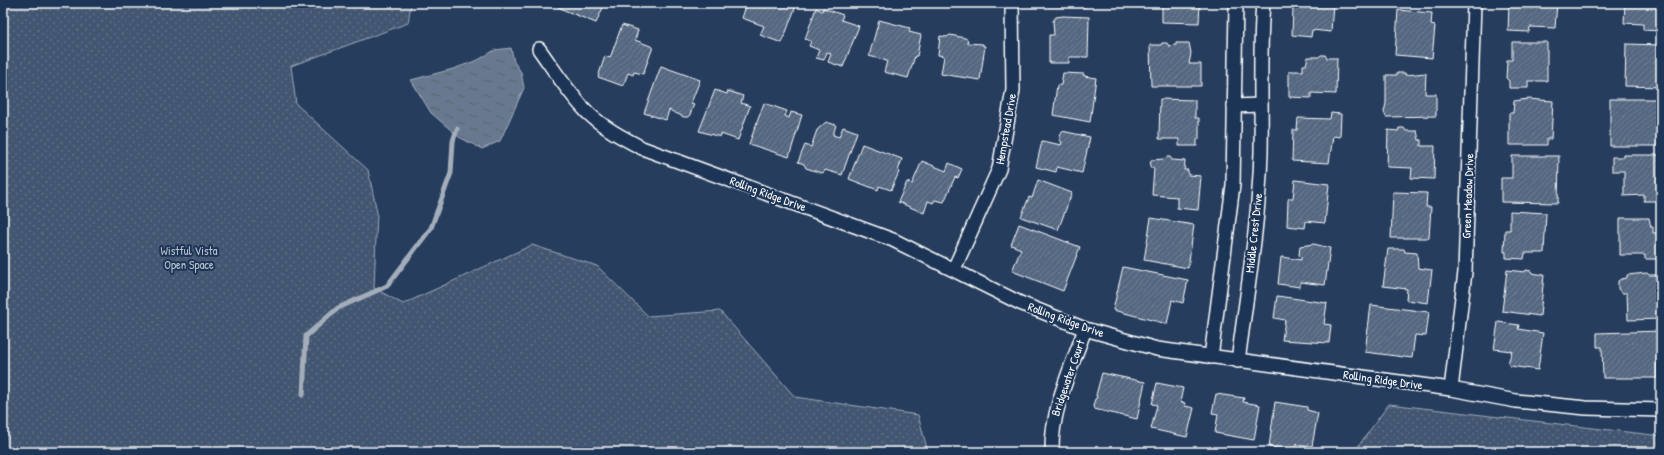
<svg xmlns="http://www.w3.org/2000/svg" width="1664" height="455" viewBox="0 0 1664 455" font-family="'Patrick Hand',sans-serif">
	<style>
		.park { fill: url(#park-dots); stroke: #a0aab8 }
		.water { fill: url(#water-ripples); stroke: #a4aebb }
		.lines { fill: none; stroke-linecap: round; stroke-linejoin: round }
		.stream { stroke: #a4aebb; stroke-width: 5 }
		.building { fill: url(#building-hatch); stroke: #fff }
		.minor-casing { stroke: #fff; stroke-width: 16 }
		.minor { stroke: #1d3557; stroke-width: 13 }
		.labels { text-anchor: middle; stroke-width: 4; stroke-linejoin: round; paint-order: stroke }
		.street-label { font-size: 12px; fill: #fff; stroke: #1d3557 }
		.park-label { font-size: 12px; fill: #bdc4ce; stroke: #1d3557 }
	</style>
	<defs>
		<pattern id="park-dots" width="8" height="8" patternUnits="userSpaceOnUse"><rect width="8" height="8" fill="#425672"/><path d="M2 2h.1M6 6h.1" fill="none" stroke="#5e6f87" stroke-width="1.8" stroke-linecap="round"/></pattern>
		<pattern id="water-ripples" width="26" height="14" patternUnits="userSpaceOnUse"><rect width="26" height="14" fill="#67788e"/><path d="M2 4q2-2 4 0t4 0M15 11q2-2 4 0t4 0" fill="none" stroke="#5a626d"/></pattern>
		<pattern id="building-hatch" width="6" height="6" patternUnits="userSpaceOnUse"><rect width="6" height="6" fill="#556781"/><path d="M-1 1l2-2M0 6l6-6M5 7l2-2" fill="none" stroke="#6e7e94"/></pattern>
	</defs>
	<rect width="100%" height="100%" fill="#263d5e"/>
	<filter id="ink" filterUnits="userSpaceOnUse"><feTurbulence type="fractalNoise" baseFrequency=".025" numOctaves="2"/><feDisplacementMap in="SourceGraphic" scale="8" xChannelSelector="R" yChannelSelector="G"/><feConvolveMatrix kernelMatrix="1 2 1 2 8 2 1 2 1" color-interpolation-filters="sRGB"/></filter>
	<g filter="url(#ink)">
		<g class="park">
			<polygon points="3,3 411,3 408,23 291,66 296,104 368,170 377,212 374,288 403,304 532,245 597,266 648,316 720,311 795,397 918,415 928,452 3,452"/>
			<polygon points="1389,404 1661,436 1661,452 1354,452"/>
		</g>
		<polygon class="water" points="511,48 514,62 521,72 524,88 500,141 482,149 459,137 431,113 411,80 453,69 478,60 495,50"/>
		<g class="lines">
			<polyline class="stream" points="303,395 306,336 338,308 387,286 431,228 451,173 453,141 457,129"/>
		</g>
		<g class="building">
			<polygon points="558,3 605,3 596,23 564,10 557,6"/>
			<polygon points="747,3 797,3 782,43 760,35 764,26 742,18"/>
			<polygon points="1048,3 1086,3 1086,7 1048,6"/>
			<polygon points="1162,3 1200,3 1199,23 1162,22"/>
			<polygon points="1298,3 1333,3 1331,32 1312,30 1311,37 1292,35 1293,7 1297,7"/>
			<polygon points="1522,3 1557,3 1555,28 1530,27 1529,32 1508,31 1509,4 1522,4"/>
			<polygon points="1625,3 1661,3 1661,31 1643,30 1643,24 1624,23"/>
			<polygon points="816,8 822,11 823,8 843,15 841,20 859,26 843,67 828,62 831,54 827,52 824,60 816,58 819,50 809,46 811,41 805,39"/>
			<polygon points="1398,10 1432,13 1431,25 1435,26 1432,58 1395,55"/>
			<polygon points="1063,16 1089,17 1088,57 1069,57 1069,63 1049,63 1049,35 1054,35 1053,21 1056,17"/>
			<polygon points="879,20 910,28 909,32 921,35 917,56 915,56 908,78 884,72 887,61 869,56"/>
			<polygon points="622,25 638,30 635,40 653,47 643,74 634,72 633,75 628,73 623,86 598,77 605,56 610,58"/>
			<polygon points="950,35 965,38 968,40 967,43 983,44 983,46 985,46 980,80 941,74 944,56 938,55 940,36 947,37"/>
			<polygon points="1512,42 1547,42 1547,81 1528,81 1528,88 1509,88 1509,81 1506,78 1507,62 1507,60 1512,60"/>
			<polygon points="1162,43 1167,43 1169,46 1176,45 1176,43 1189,43 1191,53 1189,64 1201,64 1201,86 1151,86 1150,45 1161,45"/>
			<polygon points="1626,44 1661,45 1661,87 1625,86"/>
			<polygon points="1321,55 1325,55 1327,58 1337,58 1336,94 1311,93 1311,98 1289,97 1289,71 1303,71 1303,65 1306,65 1308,57 1319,57"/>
			<polygon points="661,66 700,80 691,103 694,104 689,117 684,117 669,110 666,120 644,113"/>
			<polygon points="1063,73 1084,74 1084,76 1096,78 1090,122 1053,115 1057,85 1061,85"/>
			<polygon points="1397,73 1405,73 1405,75 1426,73 1425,94 1436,94 1436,116 1386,117 1384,112 1386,103 1386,75 1397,75"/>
			<polygon points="715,90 727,94 728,91 743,96 741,103 750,106 738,140 721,134 720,137 699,131"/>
			<polygon points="1160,99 1195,100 1195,118 1199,118 1199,139 1197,139 1197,146 1179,146 1179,139 1159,139"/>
			<polygon points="1528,99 1553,101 1551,139 1547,139 1547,145 1509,145 1509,113 1513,113 1514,101"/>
			<polygon points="1610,99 1656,99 1656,121 1661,121 1661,146 1610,146"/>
			<polygon points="764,103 787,111 785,116 789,118 791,112 802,115 789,157 749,144"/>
			<polygon points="1331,113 1341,114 1340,137 1333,136 1329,163 1292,161 1293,130 1297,130 1298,118 1330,119"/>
			<polygon points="826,122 836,125 833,135 839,137 843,127 857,132 842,175 825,170 824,172 821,173 806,168 804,164 798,162 805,145 811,147 817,130"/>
			<polygon points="1399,128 1404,128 1406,131 1417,131 1419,140 1421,140 1421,146 1435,146 1434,179 1411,178 1412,168 1387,167 1388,130 1398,131"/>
			<polygon points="1062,131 1090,137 1082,173 1057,167 1056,172 1036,167 1042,141 1061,145 1062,142 1059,140"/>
			<polygon points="862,144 902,159 898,171 899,172 891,190 879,186 878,190 849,179"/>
			<polygon points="1624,155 1659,155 1661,201 1644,201 1644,195 1624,196 1624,171 1612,171 1612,157 1624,157"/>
			<polygon points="1512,156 1559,156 1558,203 1501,202 1501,178 1512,178"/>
			<polygon points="1166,157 1170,157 1172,160 1185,161 1184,170 1188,170 1188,175 1201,176 1198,210 1177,208 1177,197 1152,195 1154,168 1150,168 1151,160 1164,159"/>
			<polygon points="922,161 946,171 949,163 962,169 958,178 955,177 944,202 935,200 933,203 928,201 924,213 898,202 907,182 912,184"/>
			<polygon points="1038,180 1072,193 1058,230 1021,217 1029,197 1032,198"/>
			<polygon points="1295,180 1329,184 1325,223 1306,221 1305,228 1287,226 1288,200 1289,198 1293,198"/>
			<polygon points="1393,192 1427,193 1426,207 1431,207 1429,238 1391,238"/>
			<polygon points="1510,211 1546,213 1544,253 1525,253 1524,259 1506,258 1506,252 1504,252 1505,230 1510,230"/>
			<polygon points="1151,218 1194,225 1188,268 1144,260"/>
			<polygon points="1620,218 1649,218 1651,227 1653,227 1653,233 1661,233 1661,259 1645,259 1645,255 1620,255"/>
			<polygon points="1019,224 1080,247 1063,291 1012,271 1021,249 1011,245"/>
			<polygon points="1314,244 1330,248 1325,285 1300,282 1300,287 1278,284 1281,257 1301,260 1301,257 1299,255 1300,246"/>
			<polygon points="1388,249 1404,249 1405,252 1417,253 1418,268 1432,270 1428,303 1406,300 1407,289 1383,286"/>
			<polygon points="1123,267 1188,280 1183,303 1172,300 1167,324 1113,310"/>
			<polygon points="1507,270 1525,272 1526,270 1531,271 1532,273 1544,275 1540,316 1502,311"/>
			<polygon points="1647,273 1649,275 1661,275 1661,319 1628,320 1627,293 1622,293 1618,289 1618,281 1621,279 1627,278 1627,275"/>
			<polygon points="1277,296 1327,303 1324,324 1331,325 1329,343 1282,340 1285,320 1274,318"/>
			<polygon points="1371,305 1429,312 1426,336 1415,335 1412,358 1365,352"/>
			<polygon points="1498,322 1519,325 1518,329 1543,333 1538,370 1510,366 1508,363 1512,351 1494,349"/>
			<polygon points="1661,331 1661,355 1657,355 1657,378 1603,378 1602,347 1597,347 1597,333"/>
			<polygon points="1102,373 1145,382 1137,419 1094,409 1093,406 1095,399 1097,398 1096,395"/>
			<polygon points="1157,383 1183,388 1180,402 1185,403 1185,406 1194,408 1187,437 1151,429 1157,405 1152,404"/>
			<polygon points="1216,394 1244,398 1243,402 1260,405 1254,440 1215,433 1218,414 1212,413"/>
			<polygon points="1275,402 1307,407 1307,410 1318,413 1312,446 1300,446 1297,443 1296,451 1269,447"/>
		</g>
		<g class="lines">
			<g class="minor-casing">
				<g id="minor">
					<path d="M 539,49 C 554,70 569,94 588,113 C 604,128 623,138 642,148 L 893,240 L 1020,303 L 1085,329 L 1157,349 L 1451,389 L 1516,401 L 1586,408 L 1661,410"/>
					<polyline points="1234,106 1260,105"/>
					<polyline points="954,269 999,169 1013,90 1012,3"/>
					<polyline points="1211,357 1233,185 1236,3"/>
					<path d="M 1238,361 C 1247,292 1259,222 1261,152 C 1262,102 1259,53 1263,3"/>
					<polyline points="1451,389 1465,272 1474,3"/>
					<path d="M 1052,452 C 1051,409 1071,369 1085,329"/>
				</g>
			</g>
			<use href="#minor" class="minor"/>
		</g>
	</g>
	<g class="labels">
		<g class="street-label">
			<text transform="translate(1006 129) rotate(-80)" y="4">Hempstead Drive</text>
			<text transform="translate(768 194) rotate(20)" y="4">Rolling Ridge Drive</text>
			<text transform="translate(1468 196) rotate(-88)" y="4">Green Meadow Drive</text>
			<text transform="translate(1254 233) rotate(-84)" y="4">Middle Crest Drive</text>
			<text transform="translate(1066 320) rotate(20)" y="4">Rolling Ridge Drive</text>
			<text transform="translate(1068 378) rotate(-71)" y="4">Bridgewater Court</text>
			<text transform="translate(1383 380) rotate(8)" y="4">Rolling Ridge Drive</text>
		</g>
		<g class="park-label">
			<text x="189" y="255">Wistful Vista<tspan x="189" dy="14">Open Space</tspan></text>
		</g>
	</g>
	<rect width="1664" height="455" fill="none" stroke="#1d3557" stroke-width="16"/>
	<rect x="8" y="8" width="1648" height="439" fill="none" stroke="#fff" stroke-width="1.5" filter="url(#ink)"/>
</svg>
